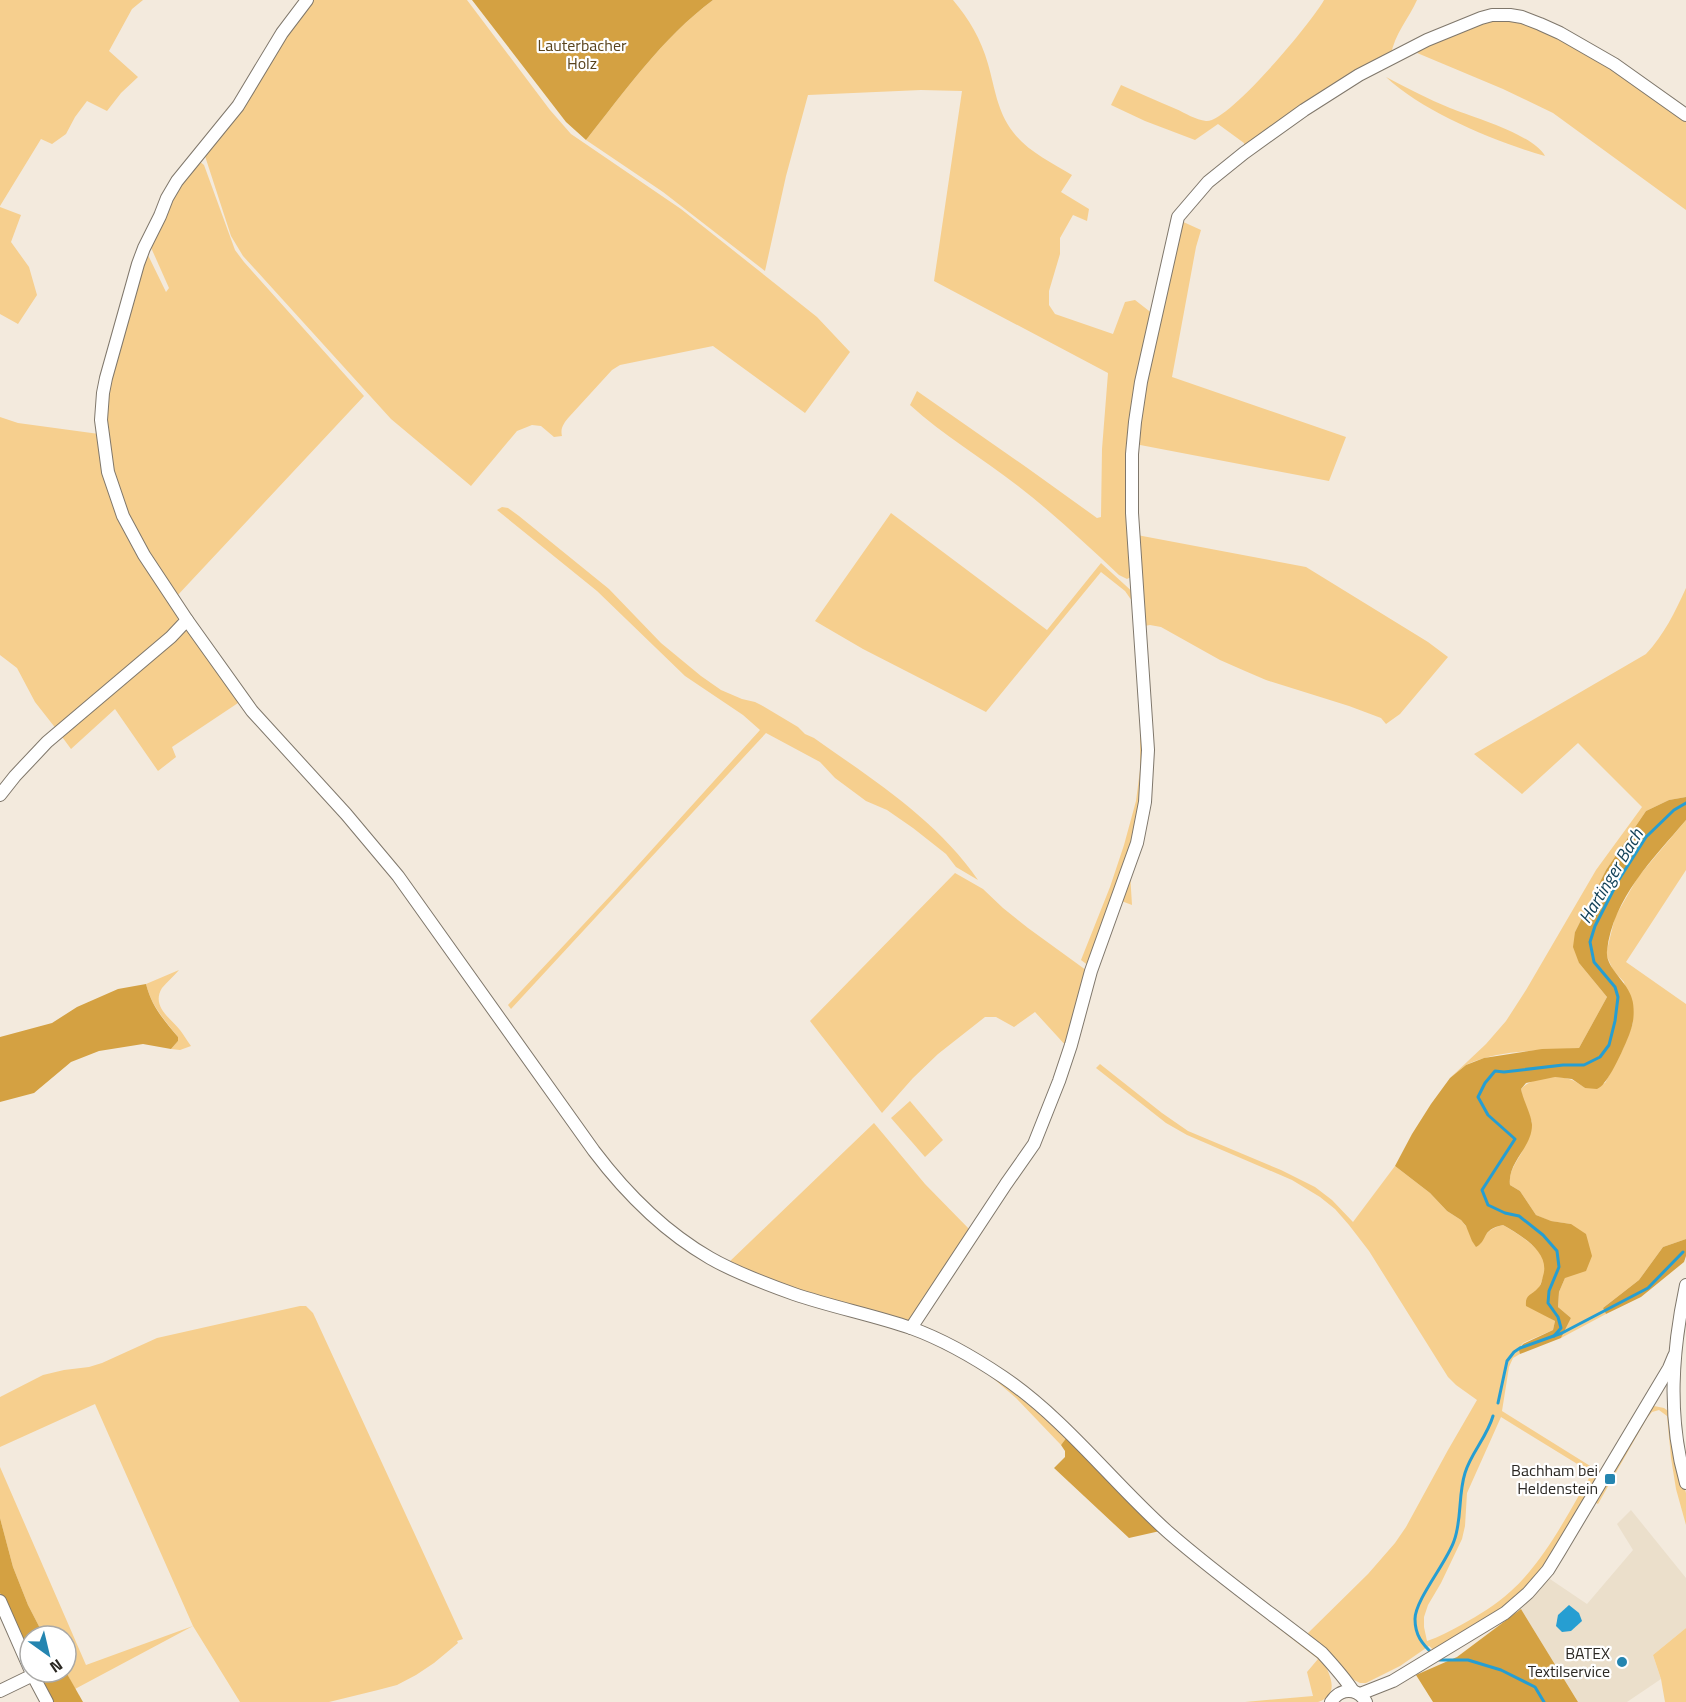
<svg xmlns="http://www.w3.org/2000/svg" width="1686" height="1702" viewBox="0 0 1686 1702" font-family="'Titillium Web',sans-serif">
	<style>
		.built { fill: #ebdfcb }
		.green { fill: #f6cf8e; fill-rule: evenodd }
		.forest { fill: #d4a142 }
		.water { fill: #269ed2 }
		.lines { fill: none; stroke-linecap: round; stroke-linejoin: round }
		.stream { stroke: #269ed2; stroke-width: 3 }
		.minor-casing { stroke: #7f776b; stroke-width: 14 }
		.minor { stroke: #fff; stroke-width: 12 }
		.poi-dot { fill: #2485b0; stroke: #fff; stroke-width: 2 }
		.labels { text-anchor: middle; stroke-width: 4.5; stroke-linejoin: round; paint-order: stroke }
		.park-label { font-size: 16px; fill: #59431d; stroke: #fff }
		.poi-label { font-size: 16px; fill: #2b2823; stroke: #fff; text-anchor: end }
		.water-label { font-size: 18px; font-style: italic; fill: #124158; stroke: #fff }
	</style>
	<rect width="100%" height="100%" fill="#f3eadd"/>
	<polygon class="built" points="1631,1510 1686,1578 1686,1628 1653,1655 1661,1679 1627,1702 1578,1702 1521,1609 1547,1577 1587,1604 1633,1550 1617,1524"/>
	<g class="green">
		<polygon points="0,0 143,0 132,9 109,51 138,77 121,93 107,111 87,101 75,117 66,134 52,144 41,139 0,206"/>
		<path d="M 309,0 L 467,0 L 550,110 L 571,134 L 681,209 L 719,239 L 817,317 L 850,352 L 805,413 L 713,346 L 620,365 L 612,370 L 569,417 C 564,423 560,428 562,436 L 554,437 L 541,426 L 532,425 L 517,431 L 471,486 L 391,419 L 243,256 L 231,236 L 205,156 L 206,151 Z"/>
		<path d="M 713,0 L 953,0 C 969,19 981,39 988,64 C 995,88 997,111 1013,132 C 1027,151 1052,163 1072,175 L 1061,192 L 1089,209 L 1087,221 L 1073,215 L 1060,238 L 1060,254 L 1049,291 L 1049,305 L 1055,314 L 1113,334 L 1125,302 L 1135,300 L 1153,314 L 1139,385 L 1131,577 L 1127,579 L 1119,575 C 1086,544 1053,513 1018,486 C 982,458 943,435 910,405 L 917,391 L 1026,467 L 1097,518 L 1101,517 L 1102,449 L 1108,373 L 934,281 L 962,91 L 921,90 L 808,95 L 786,176 L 765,271 L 663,192 L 586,140 C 625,91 662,38 713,0 Z"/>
		<path d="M 1324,0 L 1417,0 C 1409,18 1394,35 1391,55 L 1244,150 L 1244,143 L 1218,124 L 1195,140 L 1145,121 L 1111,105 L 1121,85 C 1139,93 1157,101 1176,109 C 1185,113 1196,120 1206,121 C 1227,124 1313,21 1324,0 Z"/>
		<polygon points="1501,16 1562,36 1686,117 1686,210 1553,113 1503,89 1410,50"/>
		<path d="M 1386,77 C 1407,88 1428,99 1450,108 C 1473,117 1534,135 1545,156 C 1496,142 1423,112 1386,77 Z"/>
		<polygon points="199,161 204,165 235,250 244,262 364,396 176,597 141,546 112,476 105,431 109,377 147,253 166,292 169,288 149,243 170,198"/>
		<polygon points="0,207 21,215 11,242 29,267 37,295 18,324 0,314"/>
		<polygon points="1179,220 1201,230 1196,247 1172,377 1346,437 1329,481 1135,444"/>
		<polygon points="0,417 18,423 99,434 103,465 178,616 177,625 57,730 35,702 17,668 0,655"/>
		<path d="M 502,507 L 508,508 L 519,516 L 609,589 L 661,643 L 701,676 L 721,690 L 742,699 L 755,702 L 761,705 L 798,727 L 805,734 L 814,738 C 872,779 937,820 978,880 L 956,867 L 946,854 L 913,828 L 887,810 L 866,801 L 835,778 L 820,762 L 766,733 L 511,1009 L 508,1005 L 611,895 L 760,730 L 743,715 L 685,676 L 597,591 L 497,510 Z"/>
		<polygon points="891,513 1047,630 1101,563 1136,595 1146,756 1130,873 1132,905 1116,899 1089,966 1081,960 1110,887 1124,845 1136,801 1140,770 1140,708 1136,634 1132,601 1125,591 1101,572 986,712 863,649 815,621"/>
		<polygon points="1137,535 1306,567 1428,642 1448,657 1400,714 1386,724 1381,718 1349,706 1266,680 1245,671 1220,660 1161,627 1150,625 1144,626"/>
		<path d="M 1686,588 L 1686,797 L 1669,800 L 1646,811 L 1606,870 L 1575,932 L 1579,963 L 1607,997 L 1579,1048 C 1545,1051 1500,1049 1468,1064 C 1462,1067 1456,1074 1450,1078 L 1486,1044 L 1506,1021 L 1526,990 L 1596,870 L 1642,807 L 1578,743 L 1522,794 L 1474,754 L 1646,654 C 1664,635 1675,612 1686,588 Z"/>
		<polygon points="189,628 241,701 172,747 176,757 158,771 115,709 71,749 60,734 178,633"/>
		<path d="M 1686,820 L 1686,870 L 1626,962 L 1686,1004 L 1686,1239 L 1663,1247 L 1639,1280 L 1603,1308 L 1606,1314 L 1561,1338 L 1571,1318 L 1558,1307 L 1559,1292 L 1565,1278 L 1571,1224 L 1550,1221 L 1536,1215 L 1520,1191 L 1510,1185 C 1508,1171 1517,1162 1523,1150 C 1526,1141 1529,1131 1532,1122 L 1523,1100 L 1521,1089 C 1532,1077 1557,1074 1572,1080 C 1577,1082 1581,1085 1585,1088 L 1605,1083 L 1623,1049 L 1633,1023 L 1624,982 L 1613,970 L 1606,954 L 1615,917 L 1638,877 Z"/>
		<polygon points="955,873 983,889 1003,908 1028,928 1090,973 1068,1048 1035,1012 1014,1027 996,1017 985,1017 938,1054 913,1078 882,1113 810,1021"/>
		<path d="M 179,970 C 174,976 167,982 162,988 C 151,1006 170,1018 180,1030 C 184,1035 187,1041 191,1046 L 180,1050 L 171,1049 L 178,1041 L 178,1037 C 164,1019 152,1007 146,984 Z"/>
		<path d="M 1100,1064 L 1162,1113 L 1188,1131 L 1281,1170 L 1315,1187 L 1332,1200 L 1353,1222 L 1395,1166 L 1430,1193 L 1447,1211 L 1461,1220 L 1480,1244 C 1486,1233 1490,1228 1503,1225 C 1515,1232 1538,1246 1544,1259 C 1548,1268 1542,1280 1539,1288 L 1550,1318 L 1555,1321 L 1553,1330 L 1523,1343 L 1520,1347 L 1520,1354 L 1513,1358 L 1509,1367 L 1502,1411 L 1595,1469 L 1602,1471 L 1541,1571 L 1510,1604 L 1435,1651 L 1429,1646 L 1400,1666 L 1366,1683 L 1360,1683 L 1354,1680 L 1306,1635 L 1368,1574 L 1395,1543 L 1406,1527 L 1448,1450 L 1477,1400 L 1456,1385 L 1448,1377 L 1369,1251 L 1349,1225 L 1335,1209 L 1320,1197 L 1292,1180 L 1187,1135 L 1166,1123 L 1096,1068 ZM 1501,1417 L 1592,1473 C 1568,1513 1546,1559 1511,1591 C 1496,1605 1479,1615 1461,1625 C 1450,1631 1439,1637 1427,1641 L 1424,1627 L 1424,1617 L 1428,1605 L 1441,1583 L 1462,1539 L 1465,1526 L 1467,1493 Z"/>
		<polygon points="910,1101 943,1140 925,1157 891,1118"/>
		<polygon points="874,1123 925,1184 971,1231 909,1321 820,1298 727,1264"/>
		<polygon points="300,1306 306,1306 313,1313 463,1639 457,1641 458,1643 434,1663 416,1675 397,1685 378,1690 329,1702 240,1702 193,1626 75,1689 66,1672 66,1636 44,1636 28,1605 13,1567 0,1518 0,1467 86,1665 193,1626 95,1404 0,1447 0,1397 43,1375 64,1370 89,1367 102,1363 157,1338"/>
		<polygon points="980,1367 1007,1384 1067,1437 1061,1445 1016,1398"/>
		<polygon points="1654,1406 1664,1408 1671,1413 1679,1466 1686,1493 1686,1525 1676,1489 1671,1458 1667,1416 1659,1410 1652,1412 1647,1418 1598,1504 1594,1502 1650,1409"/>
		<path d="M 1160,1531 L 1322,1660 C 1331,1675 1340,1695 1318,1702 L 1245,1702 L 1313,1696 L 1307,1672 L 1318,1659 L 1198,1565 Z"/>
		<polygon points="1686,1628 1686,1702 1665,1702 1661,1679 1653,1655"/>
	</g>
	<g class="forest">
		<path d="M 472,0 L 713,0 C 662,38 625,91 586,140 L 566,122 Z"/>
		<path d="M 1686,797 L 1686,820 C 1653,859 1613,898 1607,951 C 1605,968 1628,982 1632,999 C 1634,1005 1634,1015 1633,1021 C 1632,1033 1612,1075 1604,1083 C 1602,1086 1600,1087 1597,1089 L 1585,1088 L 1572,1079 L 1555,1077 L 1526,1083 L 1521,1089 C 1523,1100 1532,1116 1532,1125 C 1532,1148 1507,1162 1510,1185 L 1520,1191 L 1536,1215 L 1551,1221 L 1571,1224 L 1586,1234 L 1592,1256 L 1586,1271 L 1565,1278 L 1559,1292 L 1558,1307 L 1571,1318 L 1561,1338 L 1520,1354 L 1519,1350 L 1523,1344 L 1553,1330 L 1555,1321 L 1526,1306 C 1525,1294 1531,1296 1538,1288 C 1541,1286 1542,1280 1543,1276 C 1551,1252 1520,1235 1503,1225 C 1480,1230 1489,1240 1476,1247 L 1472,1241 L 1466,1226 L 1461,1220 L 1447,1211 L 1430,1193 L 1395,1166 L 1412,1134 L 1431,1104 L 1450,1078 L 1466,1065 L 1484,1058 L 1542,1049 L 1579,1048 L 1607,997 L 1579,963 L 1573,947 L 1575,932 L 1606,870 L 1646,811 L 1669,800 Z"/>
		<path d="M 146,984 C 152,1007 163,1019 178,1037 L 178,1041 L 171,1049 L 143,1044 L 99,1051 L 71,1062 L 34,1093 L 0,1102 L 0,1037 L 52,1023 L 77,1007 L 118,989 Z"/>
		<polygon points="1686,1239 1686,1256 1684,1262 1641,1297 1606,1314 1603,1308 1639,1280 1663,1247"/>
		<polygon points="1067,1437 1160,1531 1129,1538 1054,1468 1065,1457 1065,1451 1061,1445"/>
		<polygon points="0,1518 13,1567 28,1605 44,1636 30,1636 30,1661 0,1593"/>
		<polygon points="1521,1609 1578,1702 1433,1702 1416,1675 1457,1657"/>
		<polygon points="35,1672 66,1672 83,1702 51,1702"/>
	</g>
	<polygon class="water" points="1569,1605 1579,1613 1582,1621 1571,1631 1562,1632 1556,1626 1558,1615"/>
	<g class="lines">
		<g class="stream">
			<polyline points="1554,1336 1561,1328 1558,1317 1548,1303 1549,1291 1559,1267 1557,1251 1543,1235 1519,1216 1505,1213 1488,1205 1482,1190 1515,1139 1488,1115 1478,1097 1485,1083 1495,1071 1504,1072 1563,1065 1584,1065 1600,1057 1609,1045 1615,1021 1618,997 1615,987 1594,962 1590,942 1595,926 1618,881 1646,837 1674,810 1686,803"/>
			<polyline points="1498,1403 1507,1361 1514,1352 1520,1348 1562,1333 1648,1288 1683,1252"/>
			<path d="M 1433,1654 C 1422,1644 1415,1635 1415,1619 C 1415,1600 1447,1562 1454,1541 C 1462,1520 1458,1495 1465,1473 C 1471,1453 1487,1437 1493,1416"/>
			<polyline points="1438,1659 1439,1660 1468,1660 1501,1670 1535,1687 1544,1702"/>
		</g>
		<g class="minor-casing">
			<g id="minor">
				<path d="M 307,0 L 282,33 L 238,106 L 177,181 L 167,198 L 160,216 L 144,248 L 138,264 L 106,378 L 103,393 L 101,420 L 108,472 L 123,516 L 144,555 L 187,620 L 252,711 L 346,814 L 398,876 L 594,1151 C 625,1192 665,1232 710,1258 C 736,1273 766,1284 794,1294 C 832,1307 873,1315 911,1328 C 944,1340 975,1358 1003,1377 C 1066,1420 1112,1482 1168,1532 C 1217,1575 1271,1613 1322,1653 C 1333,1665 1344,1677 1353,1691"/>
				<polyline points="0,795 15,776 47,742 171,637 187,620"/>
				<path d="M 1686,1285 C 1672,1351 1667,1417 1686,1483"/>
				<polyline points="911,1328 1006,1184 1034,1144 1059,1081 1071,1045 1091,971 1137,843 1145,802 1148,750 1132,513 1132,454 1135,422 1141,382 1178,217 1208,182 1244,153 1304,110 1359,75 1427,40 1481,18 1492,15 1510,15 1522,17 1540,24 1560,33 1614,64 1686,115"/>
				<polyline points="0,1601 30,1669"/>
				<polyline points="31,1672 47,1702"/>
				<polyline points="0,1691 33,1675"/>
				<polyline points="1360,1694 1393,1681 1505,1613 1528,1593 1548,1570 1559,1552 1669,1368 1674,1356"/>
				<path d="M 1331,1702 C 1340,1688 1357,1687 1366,1702"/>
			</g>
		</g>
		<use href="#minor" class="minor"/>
	</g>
	<g class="poi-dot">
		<rect x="1604" y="1473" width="12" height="12" rx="3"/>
		<circle cx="1622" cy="1662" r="6"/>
	</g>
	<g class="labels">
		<g class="park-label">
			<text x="582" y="51">Lauterbacher<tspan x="582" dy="18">Holz</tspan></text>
		</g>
		<g class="poi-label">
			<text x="1598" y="1476">Bachham bei<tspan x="1598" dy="18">Heldenstein</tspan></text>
			<text x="1610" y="1659">BATEX<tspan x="1610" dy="18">Textilservice</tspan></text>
		</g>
		<g class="water-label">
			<text transform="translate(1611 876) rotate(-59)" y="6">Hartinger Bach</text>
		</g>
	</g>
	<g transform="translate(48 1654) rotate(146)"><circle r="28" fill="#ffffff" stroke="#aaa9a7" stroke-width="1.5"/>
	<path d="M0-4.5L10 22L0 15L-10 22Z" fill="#2485b0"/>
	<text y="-9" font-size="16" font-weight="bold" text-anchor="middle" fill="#2b2823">N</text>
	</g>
</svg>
